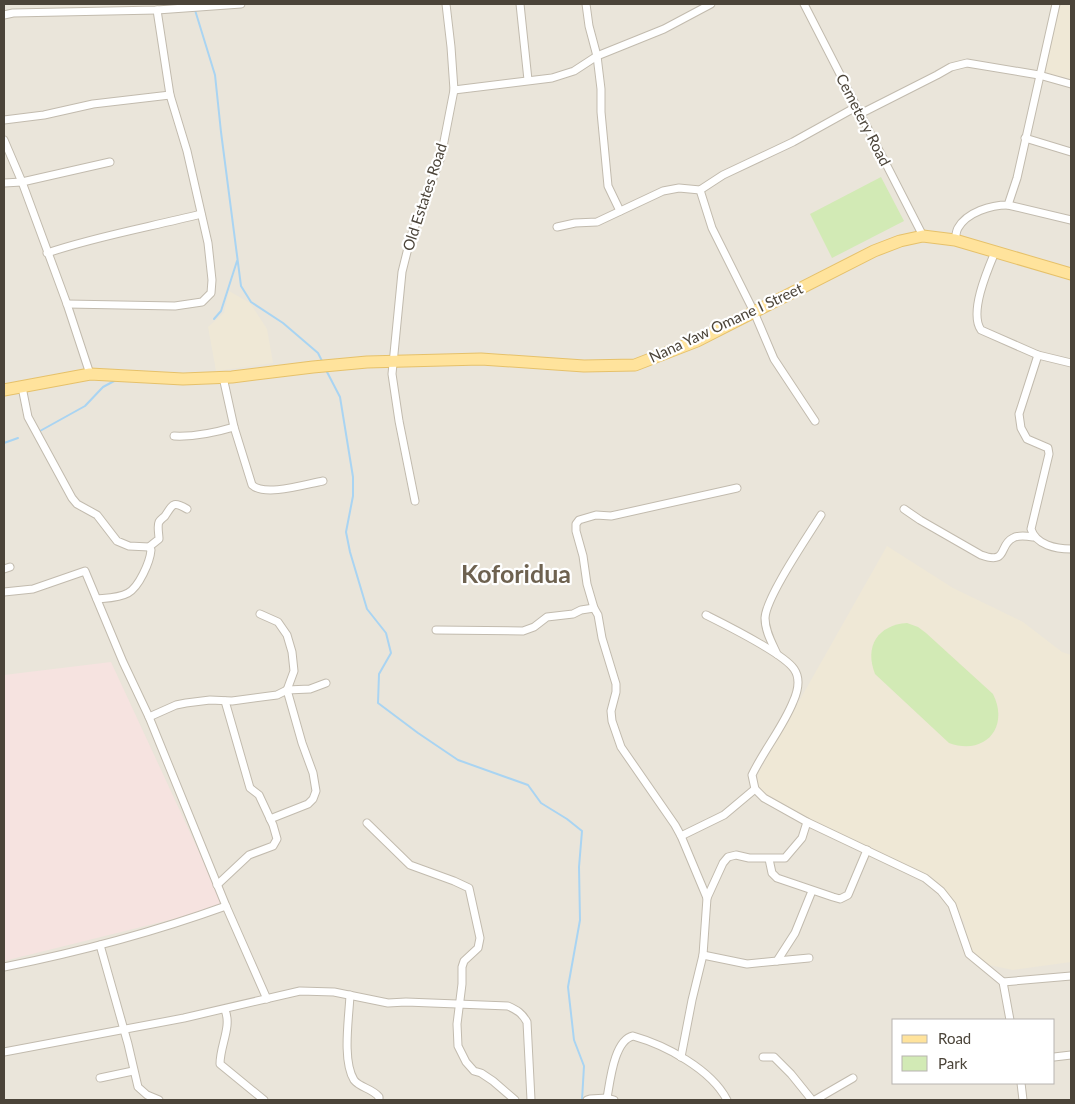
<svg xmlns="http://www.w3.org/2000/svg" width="1075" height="1104" viewBox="0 0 1075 1104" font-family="Lato,sans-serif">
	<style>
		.residential { fill: #eae5da; fill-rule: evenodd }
		.education { fill: #efe8d6 }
		.medical { fill: #f6e3e0 }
		.green { fill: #d2eab5 }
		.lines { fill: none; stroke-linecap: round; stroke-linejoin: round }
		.stream { stroke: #a9d4f2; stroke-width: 2 }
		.minor-casing { stroke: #c2bbae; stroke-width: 9 }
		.primary-casing { stroke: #e6c16a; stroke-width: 13 }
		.minor { stroke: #fff; stroke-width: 7 }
		.primary { stroke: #ffe39c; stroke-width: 11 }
		.labels { text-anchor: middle; stroke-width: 4.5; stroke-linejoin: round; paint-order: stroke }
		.street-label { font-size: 15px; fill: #4b4439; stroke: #fff }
		.town-label { font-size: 25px; font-weight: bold; fill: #6e6250; stroke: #fff }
	</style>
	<rect width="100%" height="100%" fill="#f6f3ec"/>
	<path class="residential" d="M 4,4 L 1071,4 L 1071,1100 L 4,1100 ZM 894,1020 L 1054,1020 L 1054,1083 L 894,1083 Z"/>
	<g class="education">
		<polygon points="1060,4 1071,4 1071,79 1044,73"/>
		<polygon points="229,291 250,303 267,329 273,363 216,371 208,327 224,313"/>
		<polygon points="887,546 953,588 1023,622 1062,652 1071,655 1071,962 1013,970 989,965 978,958 970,948 964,922 951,900 930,876 869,850 810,820 758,792 756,789 759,772"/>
	</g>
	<polygon class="medical" points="111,662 219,895 222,907 4,961 4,675"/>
	<g class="green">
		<polygon points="881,177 904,221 832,258 810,214"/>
		<path d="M 907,623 L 918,627 L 926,633 L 993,694 C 1010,728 984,756 949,743 L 875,674 C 864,646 878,625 907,623 Z"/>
	</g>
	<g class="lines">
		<g class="stream">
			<polyline points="195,10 215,75 221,132 241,286 251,302 283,323 318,353 322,361"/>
			<polyline points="214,319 221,311 237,261"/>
			<polyline points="326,370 340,397 353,477 353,496 346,532 350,552 367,609 386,633 391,653 379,674 378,703 418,733 458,760 528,785 541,803 567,819 582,831 579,867 580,920 568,987 574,1040 584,1066 582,1100"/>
			<polyline points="40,431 85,406 103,387 116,380"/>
			<polyline points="4,443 18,438"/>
		</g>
		<g class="minor-casing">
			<g id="minor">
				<polyline points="520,4 528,80"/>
				<polyline points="586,4 589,26 597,56 601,89 601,112 608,186 620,211"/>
				<polyline points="804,4 923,236"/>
				<polyline points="4,15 13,13 157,10 241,4"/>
				<polyline points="454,90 552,78 574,71 597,56 664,29 711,4"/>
				<polyline points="860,114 937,75 951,67 967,63 1039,75 1071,84"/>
				<polyline points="4,120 44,115 93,104 170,95"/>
				<polyline points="1025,138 1071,152"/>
				<polyline points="4,140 22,182 67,304 90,374"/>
				<polyline points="4,183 22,182 110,162"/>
				<polyline points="700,190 712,228 754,312 774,359 815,421"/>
				<polyline points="1008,205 1071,220"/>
				<polyline points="557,227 575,223 597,222 663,191 679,188 700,190 723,175 793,142 856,107"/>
				<path d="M 955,240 C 956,236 956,231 958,228 C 967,212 991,205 1008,205 L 1017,178 L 1056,4"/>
				<path d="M 995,252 C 987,271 969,313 981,330 L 1038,355 L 1071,363"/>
				<path d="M 47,253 C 97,236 150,227 201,214"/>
				<polyline points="67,304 175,306 202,302 211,293 212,280 208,243 187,151 170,95 157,10"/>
				<path d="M 1038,355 L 1019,414 L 1021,428 L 1027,439 L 1048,448 L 1049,454 L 1031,529 C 1036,545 1056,549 1071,549"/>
				<path d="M 223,377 L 234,427 L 252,485 C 265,497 306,484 323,481"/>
				<path d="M 22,387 L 28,417 L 72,498 L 77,504 L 97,515 L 117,541 L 129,546 L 149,547 L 159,539 C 159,534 157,526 159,522 C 161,519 163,518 165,516 C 173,504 173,501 187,509"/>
				<path d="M 174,436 C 195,437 214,433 234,427"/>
				<polyline points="415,501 399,421 392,374 402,272 411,236 441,157 454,90 451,47 446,4"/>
				<path d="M 904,509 L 920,520 L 981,555 C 1009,565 998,545 1013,538 C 1018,535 1027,536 1033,537"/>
				<polyline points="4,569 10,567"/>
				<polyline points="4,592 33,589 85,571 123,662 149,717 226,906 267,999"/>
				<path d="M 97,599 C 107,598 119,598 128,593 C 139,587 150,562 151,550 L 149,547"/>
				<polyline points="260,614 278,622 287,635 292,652 294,671 287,690 302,743 313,773 316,791 313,799 308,804 270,819"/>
				<path d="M 706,615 C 726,625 783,653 794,669 C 801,679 798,691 793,702 C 783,727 764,750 752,775 L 755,789 L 764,798 L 807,822 L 925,878 L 941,891 L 952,905 L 969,954 L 1003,982 L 1071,976"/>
				<polyline points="436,630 523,631 534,627 547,617 573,614 581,610 594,608"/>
				<path d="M 777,654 C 772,643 765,631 765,618 C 766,597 808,536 821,515"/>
				<polyline points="149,717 176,705 186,703 210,700 232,701 277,695 287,690 310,689 326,683"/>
				<polyline points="367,823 410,865 454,881 469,888 480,938 478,948 464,961 462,967 462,984 457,1024 458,1046 466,1062 474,1071 481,1073 493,1081 515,1100"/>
				<polyline points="681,836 724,815 755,789"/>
				<polyline points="769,859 772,873 777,878 833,897 840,899 848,895 867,850"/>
				<polyline points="217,885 249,855 273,846 277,839 273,825 259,795 250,788 225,701"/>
				<polyline points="707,898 723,863 728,857 736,855 749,858 785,858 802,838 807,822"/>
				<polyline points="100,945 128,1044 138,1087 147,1095 159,1100"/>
				<polyline points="703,955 747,964 777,961 795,933 812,891"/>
				<polyline points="777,961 809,958"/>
				<path d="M 4,967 C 79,952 154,932 226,906"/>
				<polyline points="1003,982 1010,1020"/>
				<path d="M 350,995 C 349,1018 342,1060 354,1080 C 360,1088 372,1088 379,1097 L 379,1100"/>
				<path d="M 225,1010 C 232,1027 220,1045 220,1064 L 264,1100"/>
				<path d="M 4,1052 L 184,1018 L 300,991 L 334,992 L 388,1003 L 406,1002 L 508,1006 C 517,1010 522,1013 527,1022 L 531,1100"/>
				<polyline points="681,1057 692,1000 703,955 707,898 681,836 675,825 621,747 612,721 611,711 616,692 616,684 602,638 598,615 594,608 587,584 583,556 576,531 576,524 579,520 596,515 611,516 737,488"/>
				<polyline points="763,1057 774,1057 791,1074 812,1100"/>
				<polyline points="1054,1057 1071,1055"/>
				<polyline points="100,1078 133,1071"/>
				<polyline points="1021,1083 1023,1100"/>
				<polyline points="587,1100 590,1099 607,1098 607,1100"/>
				<path d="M 614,1100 L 607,1098 C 610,1082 614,1040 633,1036 C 665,1045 711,1069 727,1100"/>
				<polyline points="815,1100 853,1078"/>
			</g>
		</g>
		<g class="primary-casing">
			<polyline id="primary" points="4,390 90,374 183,379 232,377 313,367 367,362 481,359 584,366 635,365 697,341 874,251 900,241 923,236 955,240 1071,274"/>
		</g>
		<use href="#minor" class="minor"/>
		<use href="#primary" class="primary"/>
	</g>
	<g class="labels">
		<g class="street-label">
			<text transform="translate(863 120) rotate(63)" y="5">Cemetery Road</text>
			<text transform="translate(425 197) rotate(-72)" y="5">Old Estates Road</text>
			<text transform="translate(726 323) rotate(-25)" y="5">Nana Yaw Omane I Street</text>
		</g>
		<g class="town-label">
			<text x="516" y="583">Koforidua</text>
		</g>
	</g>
	<rect width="1075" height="1104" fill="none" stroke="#4b4439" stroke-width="10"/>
	<rect x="892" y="1019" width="162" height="65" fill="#ffffff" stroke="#b7b4b0"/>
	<rect x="902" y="1035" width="25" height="8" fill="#ffe39c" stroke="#b7b4b0"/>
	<text x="938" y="1044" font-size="15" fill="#4b4439">Road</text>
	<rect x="902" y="1056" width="25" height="15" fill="#d2eab5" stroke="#b7b4b0"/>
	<text x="938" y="1069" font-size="15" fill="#4b4439">Park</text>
</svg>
